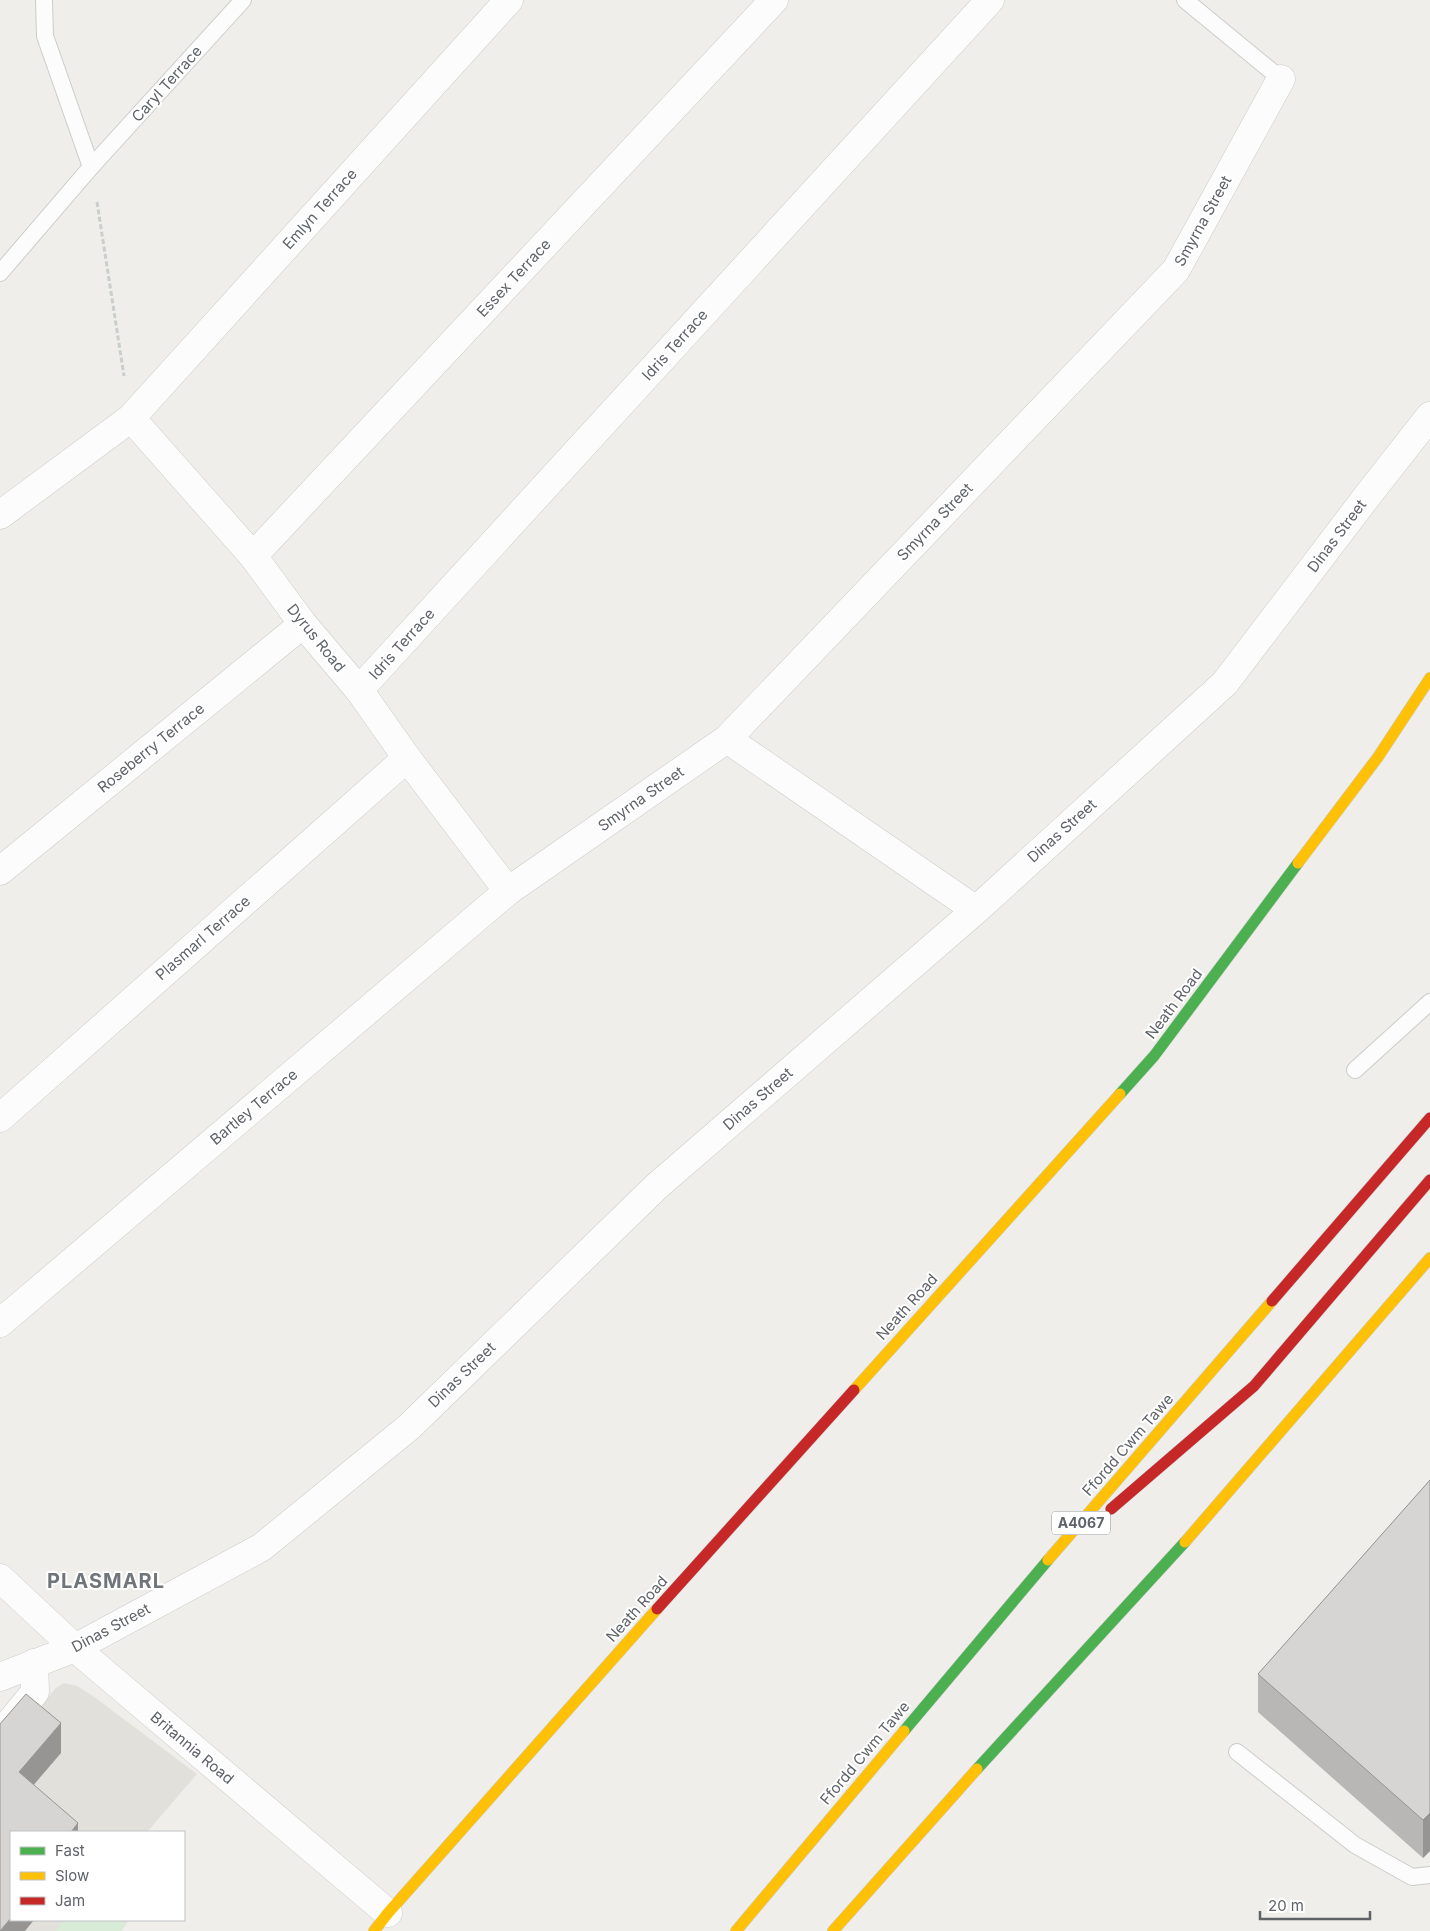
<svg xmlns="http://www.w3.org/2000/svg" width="1430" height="1931" viewBox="0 0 1430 1931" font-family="Inter,sans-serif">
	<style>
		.education { fill: #e2e0da }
		.green { fill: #d8ebd6 }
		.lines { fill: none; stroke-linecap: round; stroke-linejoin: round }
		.lane-casing { stroke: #cbcccc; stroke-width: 18 }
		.street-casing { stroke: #cbcccc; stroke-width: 29 }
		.fast-casing { stroke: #cacacb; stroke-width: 12 }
		.slow-casing { stroke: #cacacb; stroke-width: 12 }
		.jam-casing { stroke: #cacacb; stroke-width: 12 }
		.path { stroke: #cacfcc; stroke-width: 3; stroke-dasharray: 5 2.5; stroke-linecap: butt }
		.lane { stroke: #fdfcfc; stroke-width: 16 }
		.street { stroke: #fdfcfc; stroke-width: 28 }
		.fast { stroke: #4caf50; stroke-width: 11 }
		.slow { stroke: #ffc107; stroke-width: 11 }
		.jam { stroke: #c62828; stroke-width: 11 }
		.wall { fill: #b8b7b5 }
		.shaded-wall { fill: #969594 }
		.building { fill: #d6d5d3; stroke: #969594 }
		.labels { text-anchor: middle; stroke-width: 4; stroke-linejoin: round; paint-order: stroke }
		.shield { fill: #fff; stroke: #8f9295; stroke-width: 1 }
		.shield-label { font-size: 14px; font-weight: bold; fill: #5f6368 }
		.street-label { font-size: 15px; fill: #5f6368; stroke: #fff }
		.district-label { font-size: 20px; font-weight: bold; letter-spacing: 1px; fill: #70757a; stroke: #fff }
	</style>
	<rect width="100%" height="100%" fill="#efeeea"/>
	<polygon class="education" points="64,1683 77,1686 93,1696 197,1774 147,1832 11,1832 11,1920 129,1920 121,1931 0,1931 0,1754 56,1688"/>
	<polygon class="green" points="64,1920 120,1920 126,1924 121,1931 56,1931"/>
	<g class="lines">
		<g class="lane-casing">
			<g id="lane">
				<polyline points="44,0 45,36 91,167"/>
				<polyline points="1185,0 1281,79"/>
				<polyline points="0,273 91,167 243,0"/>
				<polyline points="1355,1070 1430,1002"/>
				<polyline points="1237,1752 1355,1845 1412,1877 1430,1875"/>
			</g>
		</g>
		<g class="street-casing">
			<g id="street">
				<polyline points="131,418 253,556 303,624 359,690 407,758 508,891"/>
				<polyline points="0,515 131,418 509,0"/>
				<polyline points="253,556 774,0"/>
				<polyline points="359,690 990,0"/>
				<polyline points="727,739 976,910"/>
				<polyline points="0,871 303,624"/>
				<polyline points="0,1118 407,758"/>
				<polyline points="0,1323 508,891 727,739 1176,270 1281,79"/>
				<polyline points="0,1578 75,1648 388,1913"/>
				<polyline points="0,1677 75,1648 262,1547 409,1427 657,1186 976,910 1225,683 1368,495 1430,416"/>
				<polyline points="0,1735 35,1692 34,1663"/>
			</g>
		</g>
		<g class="fast-casing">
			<g id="fast">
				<polyline points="1120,1094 1154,1056 1298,863"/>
				<polyline points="904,1731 1048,1560"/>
				<polyline points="977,1769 1185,1542"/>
			</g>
		</g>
		<g class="slow-casing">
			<g id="slow">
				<polyline points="1298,863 1378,757 1430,678"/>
				<polyline points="854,1390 1120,1094"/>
				<polyline points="1185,1542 1430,1258"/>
				<polyline points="1048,1560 1272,1301"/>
				<polyline points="374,1931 388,1913 657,1609"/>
				<polyline points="736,1931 904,1731"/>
				<polyline points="833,1931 977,1769"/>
			</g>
		</g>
		<g class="jam-casing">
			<g id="jam">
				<polyline points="1272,1301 1430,1118"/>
				<polyline points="1111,1509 1254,1386 1430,1180"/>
				<polyline points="657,1609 854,1390"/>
			</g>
		</g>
		<polyline class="path" points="97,202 124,376"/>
		<use href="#lane" class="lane"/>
		<use href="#street" class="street"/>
		<use href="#fast" class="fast"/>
		<use href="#slow" class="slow"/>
		<use href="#jam" class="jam"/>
	</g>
	<polygon class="wall" points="1430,1480 1430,1851 1423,1858 1258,1712 1258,1674"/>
	<g class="shaded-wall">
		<polygon points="61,1723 61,1753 19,1802 19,1772"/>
		<polygon points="1430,1813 1430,1851 1423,1858 1423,1820"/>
		<polygon points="78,1823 78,1832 71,1832"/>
		<polygon points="11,1918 11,1920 34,1920 25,1931 0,1931"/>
	</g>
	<g class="building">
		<polygon points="1430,1480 1430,1813 1423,1820 1258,1674"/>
		<polygon points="26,1694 61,1723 19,1772 78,1823 71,1832 11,1832 11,1918 0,1931 0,1724"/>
	</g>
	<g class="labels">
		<rect class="shield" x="1052" y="1511.5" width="58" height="23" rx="4"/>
		<g class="shield-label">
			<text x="1081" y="1528">A4067</text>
		</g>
		<g class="street-label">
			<text transform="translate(167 84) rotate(-48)" y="5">Caryl Terrace</text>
			<text transform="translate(320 209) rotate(-48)" y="5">Emlyn Terrace</text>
			<text transform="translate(1203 221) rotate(-61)" y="5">Smyrna Street</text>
			<text transform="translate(514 278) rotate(-47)" y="5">Essex Terrace</text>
			<text transform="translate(675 345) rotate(-48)" y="5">Idris Terrace</text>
			<text transform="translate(935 522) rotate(-46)" y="5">Smyrna Street</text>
			<text transform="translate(1337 536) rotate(-53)" y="5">Dinas Street</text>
			<text transform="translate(316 638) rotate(51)" y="5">Dyrus Road</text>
			<text transform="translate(402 644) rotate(-48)" y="5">Idris Terrace</text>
			<text transform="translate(151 748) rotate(-39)" y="5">Roseberry Terrace</text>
			<text transform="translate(641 799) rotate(-35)" y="5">Smyrna Street</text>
			<text transform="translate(1062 831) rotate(-42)" y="5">Dinas Street</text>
			<text transform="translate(203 938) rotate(-41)" y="5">Plasmarl Terrace</text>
			<text transform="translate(1174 1004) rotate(-53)" y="5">Neath Road</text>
			<text transform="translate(758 1099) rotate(-41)" y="5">Dinas Street</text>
			<text transform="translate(254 1107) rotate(-40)" y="5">Bartley Terrace</text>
			<text transform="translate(907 1307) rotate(-48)" y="5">Neath Road</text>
			<text transform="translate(462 1375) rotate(-44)" y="5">Dinas Street</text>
			<text transform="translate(1128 1445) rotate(-49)" y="5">Ffordd Cwm Tawe</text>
			<text transform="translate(637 1609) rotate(-48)" y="5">Neath Road</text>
			<text transform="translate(111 1628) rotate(-28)" y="5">Dinas Street</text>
			<text transform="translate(192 1748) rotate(40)" y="5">Britannia Road</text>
			<text transform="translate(865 1753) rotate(-50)" y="5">Ffordd Cwm Tawe</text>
		</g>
		<g class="district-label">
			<text x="106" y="1588">PLASMARL</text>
		</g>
	</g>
	<rect x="10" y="1831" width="175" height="90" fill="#ffffff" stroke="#bfc1c3"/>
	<rect x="20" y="1847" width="25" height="8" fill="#4caf50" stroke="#bfc1c3"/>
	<text x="55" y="1856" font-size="15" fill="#5f6368">Fast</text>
	<rect x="20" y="1872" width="25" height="8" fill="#ffc107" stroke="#bfc1c3"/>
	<text x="55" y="1881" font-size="15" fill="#5f6368">Slow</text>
	<rect x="20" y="1897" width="25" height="8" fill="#c62828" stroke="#bfc1c3"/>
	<text x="55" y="1906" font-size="15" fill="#5f6368">Jam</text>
	<path d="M1260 1911v8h110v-8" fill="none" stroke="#5f6368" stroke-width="2.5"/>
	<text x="1268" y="1911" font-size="15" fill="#5f6368" stroke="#ffffff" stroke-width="4" paint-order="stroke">20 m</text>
</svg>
